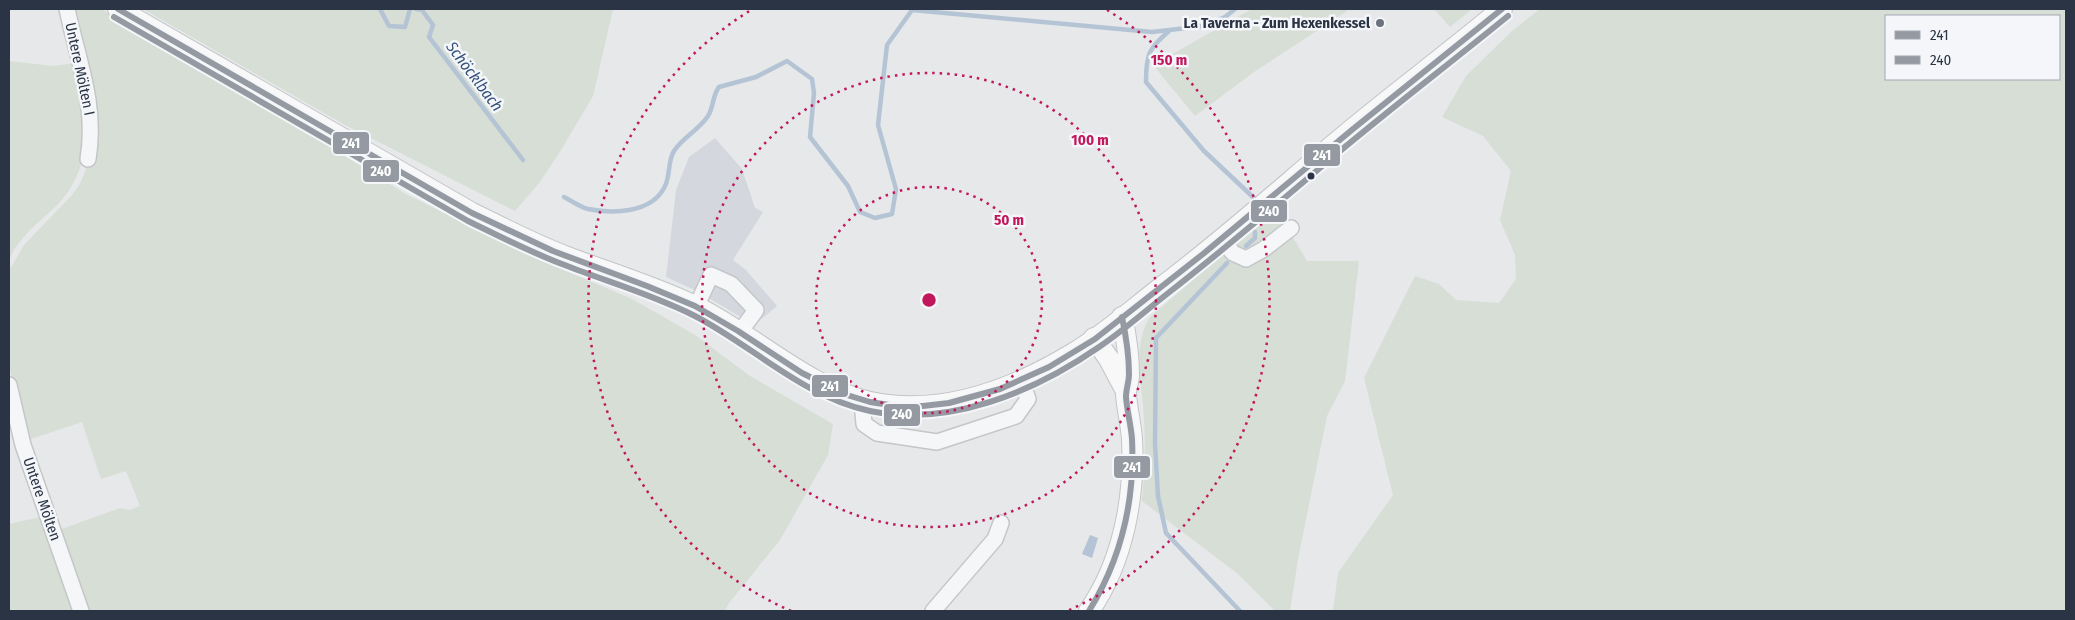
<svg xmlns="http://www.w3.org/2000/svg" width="2075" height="620" viewBox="0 0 2075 620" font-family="'Fira Sans Condensed',sans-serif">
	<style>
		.built { fill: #d4d7dd }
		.green { fill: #d6ded6; fill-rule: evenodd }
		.water { fill: #b4c4d5 }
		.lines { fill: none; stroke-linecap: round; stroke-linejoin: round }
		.stream { stroke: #b4c4d5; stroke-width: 4.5 }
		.minor-casing { stroke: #c4c6c8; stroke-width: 18 }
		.major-casing { stroke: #c2c5c8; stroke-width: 22 }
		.minor { stroke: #f5f6f7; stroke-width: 15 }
		.major { stroke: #f8f8f8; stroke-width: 20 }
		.bus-1-casing { stroke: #f4f6f9; stroke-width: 10 }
		.bus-2-casing { stroke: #f4f6f9; stroke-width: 10 }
		.bus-1 { stroke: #959aa2; stroke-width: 6 }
		.bus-2 { stroke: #959aa2; stroke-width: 6 }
		.ring { fill: none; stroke: #c2185b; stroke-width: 2.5; stroke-dasharray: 2.5 5 }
		.poi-dot { fill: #6c737f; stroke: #f4f6f9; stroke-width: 2 }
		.bus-dot { fill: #2b3445; stroke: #f4f6f9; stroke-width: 2 }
		.labels { text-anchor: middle; stroke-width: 5; stroke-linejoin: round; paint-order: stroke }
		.poi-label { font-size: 15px; font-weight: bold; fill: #2b3445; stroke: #f4f6f9; text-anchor: end }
		.street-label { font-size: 15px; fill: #2b3445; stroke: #f4f6f9 }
		.water-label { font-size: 16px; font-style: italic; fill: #34527a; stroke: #f4f6f9 }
		.centre { fill: #c2185b; stroke: #f4f6f9; stroke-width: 2.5 }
		.ring-label { font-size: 15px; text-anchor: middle; font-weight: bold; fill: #c2185b; stroke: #f4f6f9; stroke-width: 5; stroke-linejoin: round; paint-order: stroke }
		.line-badge { stroke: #f4f6f9; stroke-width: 2 }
		.badge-label { font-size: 14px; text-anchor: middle; font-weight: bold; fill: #fff }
	</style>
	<rect width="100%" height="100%" fill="#e6e8ea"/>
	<polygon class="built" points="715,138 742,169 755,208 763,212 733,260 746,270 777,306 754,325 697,291 666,277 676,190 689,157"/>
	<g class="green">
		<polygon points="70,9 101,9 225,81 404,193 526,254 632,299 695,335 750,376 833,424 828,455 780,540 729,603 725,611 85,611 56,531 120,508 130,510 140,506 126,471 101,479 82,422 25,441 9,365 9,271 24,245 72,195 80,184 90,159"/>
		<polygon points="143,9 613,9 593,96 561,150 540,182 515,211 345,125"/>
		<polygon points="1252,9 1345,9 1347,11 1254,72 1195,116 1153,65"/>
		<polygon points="1434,9 1472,9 1450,27"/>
		<path d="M 1540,9 L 2066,9 L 2066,611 L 1333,611 L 1338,573 L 1393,495 L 1364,378 L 1415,276 L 1439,284 L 1456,300 L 1499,303 L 1516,279 L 1515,255 L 1500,220 L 1511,171 L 1483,136 L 1442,117 L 1466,76 L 1512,31 ZM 1886,16 L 2059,16 L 2059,79 L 1886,79 Z"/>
		<path d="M 9,61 L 53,66 L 76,63 C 79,81 85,99 86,117 C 89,150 79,185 54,208 C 38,223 17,239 9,260 Z"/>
		<path d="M 1270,214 C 1284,219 1299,248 1307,261 L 1359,261 L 1345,381 L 1327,416 L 1298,559 L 1290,611 L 1275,611 L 1238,574 L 1142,501 C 1144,474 1146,447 1144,420 C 1143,386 1131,347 1150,317 Z"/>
		<polygon points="41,517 74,611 9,611 9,524"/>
	</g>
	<polygon class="water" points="1090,535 1098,538 1092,558 1082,554"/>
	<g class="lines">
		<g class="stream">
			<polyline points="380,9 389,26 405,27 410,9"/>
			<polyline points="416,9 422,10 433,25 429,37 523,160"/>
			<path d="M 1169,31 C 1148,49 1146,55 1146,82 L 1204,151 L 1254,198"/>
			<path d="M 564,197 C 572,201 580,207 588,209 C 613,214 651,213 664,188 C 671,177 667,162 674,151 C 683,137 699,130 708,116 C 714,107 712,96 719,87 L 756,77 L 787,61 L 812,79 L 814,93 L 810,137 L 848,186 L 860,212 L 875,218 L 892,214 L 896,189 L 878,125 L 887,45 L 912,10 L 1152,32 L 1204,26 L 1225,17 L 1235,9"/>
			<polyline points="1246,246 1255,238 1255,232"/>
			<polyline points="1227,263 1156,338 1155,444 1158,496 1166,533 1240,611"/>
		</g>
		<g class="minor-casing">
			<g id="minor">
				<path d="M 67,9 C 78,61 97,105 88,159"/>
				<polyline points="1221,239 1233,253 1246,259 1264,249 1291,228"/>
				<polyline points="696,307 711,275 731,284 756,310 740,332"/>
				<polyline points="9,385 23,445 81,611"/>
				<polyline points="871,402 863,413 864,424 877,433 937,442 1016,416 1028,399 1021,380"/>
				<polyline points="933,611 995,539 1001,523"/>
			</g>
		</g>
		<g class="major-casing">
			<g id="major">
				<path d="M 118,9 L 472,213 C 503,228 533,244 565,256 C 609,273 653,286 695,306 C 752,334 808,388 870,402 C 940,417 1012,390 1072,354 C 1103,336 1131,311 1159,289 C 1219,244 1275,194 1332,146 C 1387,99 1446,56 1502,9"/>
				<polyline points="1094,338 1109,359 1126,391"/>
				<path d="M 1089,611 C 1123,562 1135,498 1132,439 C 1131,424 1127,409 1126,394 C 1126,387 1129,381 1129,375 C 1129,356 1126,335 1122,317"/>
			</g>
		</g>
		<use href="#minor" class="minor"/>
		<use href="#major" class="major"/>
		<g class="bus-1-casing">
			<g id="bus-1">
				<polyline points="118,9 472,213 553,251 647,286 695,306 738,331 802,373 847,395 870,402 896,406 923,406 949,403 1000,389 1049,367 1095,339 1203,254 1353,129 1502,9"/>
				<path d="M 1089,611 C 1121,559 1135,500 1132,439 C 1131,425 1127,411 1126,397 C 1126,389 1129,382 1129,374 C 1129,355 1126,336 1122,317"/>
			</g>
		</g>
		<g class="bus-2-casing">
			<path id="bus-2" d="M 114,17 L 468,221 C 499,236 530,252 562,264 C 605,281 651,294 693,315 C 752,345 803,397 870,411 C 950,427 1034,392 1099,347 C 1123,331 1144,312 1167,294 C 1221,252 1274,207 1327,162 C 1386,112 1448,65 1508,16"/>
		</g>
		<use href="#bus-1" class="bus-1"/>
		<use href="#bus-2" class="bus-2"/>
	</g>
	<g class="ring">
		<circle cx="929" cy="300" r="113"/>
		<circle cx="929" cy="300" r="227"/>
		<path d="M791 611A340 340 0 0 1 751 10M1107 10A340 340 0 0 1 1067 611"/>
	</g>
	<circle class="poi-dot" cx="1380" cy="23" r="5"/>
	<circle class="bus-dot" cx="1311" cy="176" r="4.5"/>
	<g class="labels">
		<g class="poi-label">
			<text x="1370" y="28">La Taverna - Zum Hexenkessel</text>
		</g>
		<g class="street-label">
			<text transform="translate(80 69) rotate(78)" y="5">Untere Mölten I</text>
			<text transform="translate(42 499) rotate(71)" y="5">Untere Mölten</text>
		</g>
		<g class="water-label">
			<text transform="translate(475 76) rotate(53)" y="6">Schöcklbach</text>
		</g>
	</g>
	<circle cx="929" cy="300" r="8" class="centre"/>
	<g class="ring-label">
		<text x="1169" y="65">150 m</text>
		<text x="1090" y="145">100 m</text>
		<text x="1009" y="225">50 m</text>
	</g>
	<g class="line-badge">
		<rect x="332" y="131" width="38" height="24" rx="5" fill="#959aa2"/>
		<rect x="1303" y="143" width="38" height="24" rx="5" fill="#959aa2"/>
		<rect x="362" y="159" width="38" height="24" rx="5" fill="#959aa2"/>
		<rect x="1250" y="199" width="38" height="24" rx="5" fill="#959aa2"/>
		<rect x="811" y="374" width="38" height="24" rx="5" fill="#959aa2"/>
		<rect x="883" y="403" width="38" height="24" rx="5" fill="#959aa2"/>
		<rect x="1113" y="455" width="38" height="24" rx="5" fill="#959aa2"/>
	</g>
	<g class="badge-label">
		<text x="351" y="148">241</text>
		<text x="1322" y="160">241</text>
		<text x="381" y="176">240</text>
		<text x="1269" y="216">240</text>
		<text x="830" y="391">241</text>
		<text x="902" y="419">240</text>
		<text x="1132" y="472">241</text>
	</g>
	<rect width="2075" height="620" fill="none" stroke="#2b3445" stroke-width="20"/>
	<rect x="1885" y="15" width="175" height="65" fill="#f4f6f9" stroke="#a4a8b1"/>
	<rect x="1895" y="31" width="25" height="8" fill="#959aa2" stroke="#a4a8b1"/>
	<text x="1930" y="40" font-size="15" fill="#2b3445">241</text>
	<rect x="1895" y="56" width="25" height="8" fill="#959aa2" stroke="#a4a8b1"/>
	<text x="1930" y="65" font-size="15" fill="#2b3445">240</text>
</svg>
